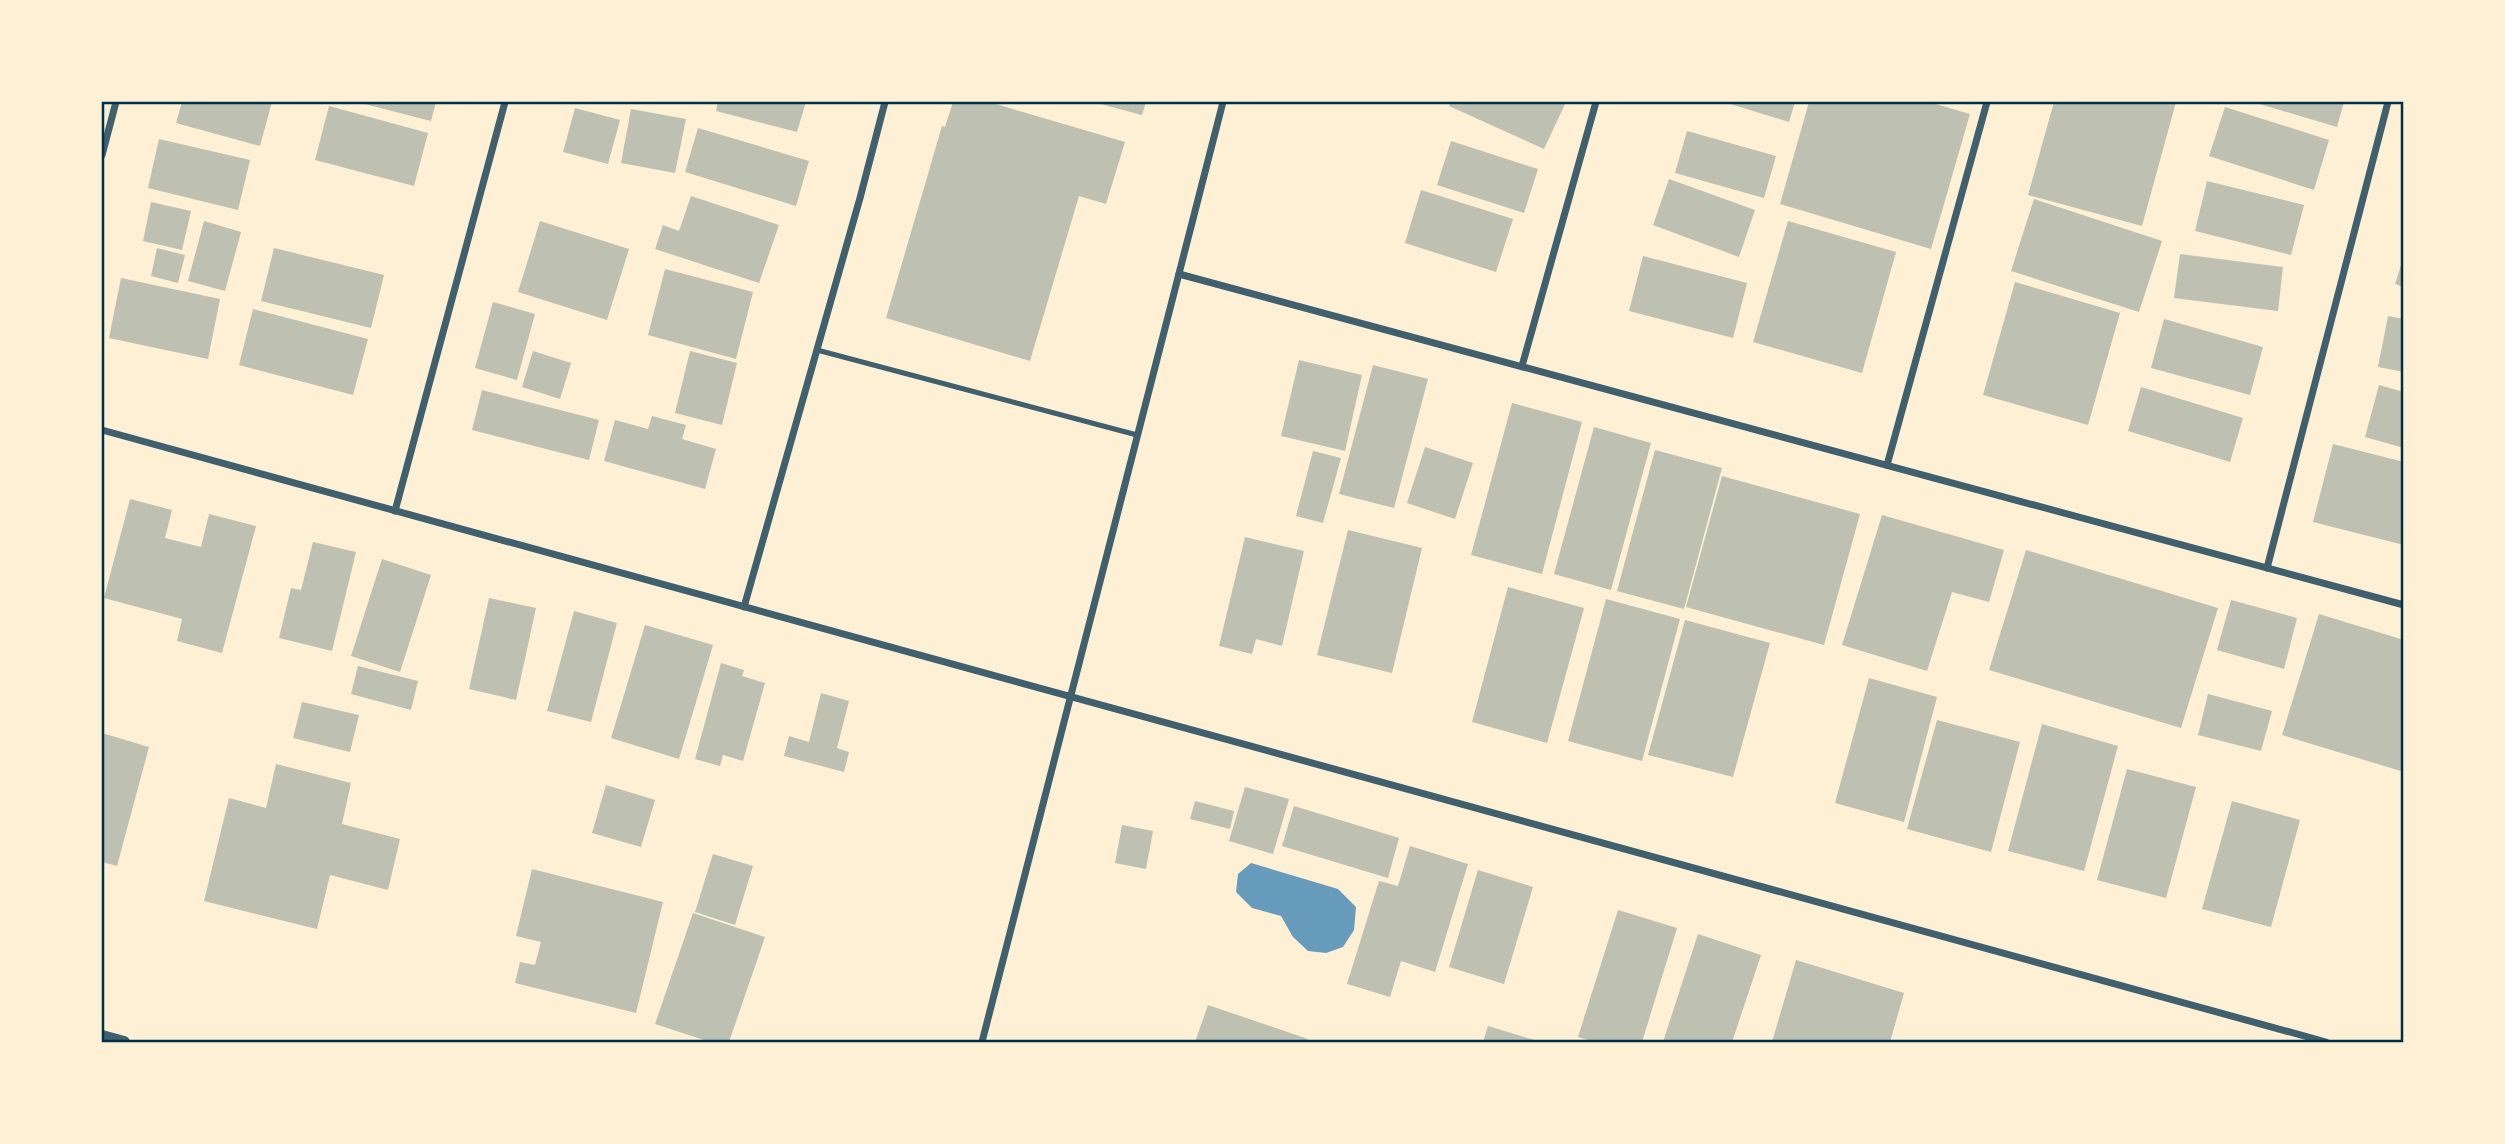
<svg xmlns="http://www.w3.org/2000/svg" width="2505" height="1144" viewBox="0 0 2505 1144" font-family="Mulish,sans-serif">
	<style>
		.water { fill: #669bbc }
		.building { fill: #bec0b2 }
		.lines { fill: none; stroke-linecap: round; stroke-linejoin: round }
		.service { stroke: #3f606c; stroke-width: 5 }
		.minor { stroke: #3f606c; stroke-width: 7 }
		.tertiary { stroke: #3f606c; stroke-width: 12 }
		.neatline { fill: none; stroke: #003049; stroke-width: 2.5 }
	</style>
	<rect width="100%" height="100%" fill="#fdf0d5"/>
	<polygon class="water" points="1251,863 1338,889 1356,907 1354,930 1343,947 1326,953 1308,951 1293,937 1281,916 1252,908 1236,892 1238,874"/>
	<g class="building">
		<polygon points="182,102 272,102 260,146 176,123"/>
		<polygon points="357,102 436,102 431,121"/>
		<polygon points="718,102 806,102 797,132 716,111"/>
		<polygon points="953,102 989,102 1125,142 1106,204 1079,196 1030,361 886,318 942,126 945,127"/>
		<polygon points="1093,102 1146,102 1142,115"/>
		<polygon points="1451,102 1566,102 1544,149 1449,106"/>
		<polygon points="1724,102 1795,102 1789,122"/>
		<polygon points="1809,102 1929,102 1970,114 1931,249 1780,204"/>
		<polygon points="2054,102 2176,102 2142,226 2028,195"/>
		<polygon points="2253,102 2344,102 2337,127"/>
		<polygon points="329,106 428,133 414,186 315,160"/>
		<polygon points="2225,107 2329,140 2314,190 2209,156"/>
		<polygon points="575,108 620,120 608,164 563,152"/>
		<polygon points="631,109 686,119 675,173 621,163"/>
		<polygon points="698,128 809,161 796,206 685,172"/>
		<polygon points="1687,131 1776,156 1764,198 1675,173"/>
		<polygon points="159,139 250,160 238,210 148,188"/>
		<polygon points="1451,141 1538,169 1524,213 1437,185"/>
		<polygon points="1669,179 1755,210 1739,257 1653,225"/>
		<polygon points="2207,181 2304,205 2291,255 2195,231"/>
		<polygon points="1421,190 1513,219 1496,272 1405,243"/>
		<polygon points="691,196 779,225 759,283 655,249 663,225 679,231"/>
		<polygon points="2034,199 2162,241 2139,312 2011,271"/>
		<polygon points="151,202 191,211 182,250 143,241"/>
		<polygon points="204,221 241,232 225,291 188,281"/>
		<polygon points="540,221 629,249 607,320 518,292"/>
		<polygon points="1788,221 1896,252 1862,373 1753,342"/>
		<polygon points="157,248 185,255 178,283 151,276"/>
		<polygon points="274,248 384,275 371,328 261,301"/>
		<polygon points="2180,254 2283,267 2278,311 2174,298"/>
		<polygon points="1643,256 1747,283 1733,338 1629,311"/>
		<polygon points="2403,259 2404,259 2404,287 2395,284"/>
		<polygon points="665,269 753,292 736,359 648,335"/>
		<polygon points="121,278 220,299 208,359 109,338"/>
		<polygon points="2015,282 2120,313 2088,425 1983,395"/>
		<polygon points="493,302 535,314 517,380 475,368"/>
		<polygon points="253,309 368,339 353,395 239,365"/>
		<polygon points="2388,316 2404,319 2404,372 2378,367"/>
		<polygon points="2164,319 2263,347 2250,395 2151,368"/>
		<polygon points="533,351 571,363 560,399 522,387"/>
		<polygon points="690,351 737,363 722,425 675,413"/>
		<polygon points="1299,360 1362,375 1345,451 1281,436"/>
		<polygon points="1373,365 1428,379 1394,508 1339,494"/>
		<polygon points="2379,385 2404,392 2404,448 2365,437"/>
		<polygon points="2141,387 2243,418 2230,462 2128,431"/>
		<polygon points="482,390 599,420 589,460 472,430"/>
		<polygon points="1512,403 1582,422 1542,574 1471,555"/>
		<polygon points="652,416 686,425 682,439 716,449 705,489 604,461 615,420 648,429"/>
		<polygon points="1594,427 1651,443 1611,590 1554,574"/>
		<polygon points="2333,444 2404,462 2404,545 2313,522"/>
		<polygon points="1425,447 1473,463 1455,519 1407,503"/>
		<polygon points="1655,450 1722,468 1684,609 1617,591"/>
		<polygon points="1313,451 1341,458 1323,523 1296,516"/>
		<polygon points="1722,476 1860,514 1824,645 1686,607"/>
		<polygon points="130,499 172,510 165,538 201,547 209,514 256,526 222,653 177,641 182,619 104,598"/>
		<polygon points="1882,515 2004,550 1989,602 1952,592 1927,671 1842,645"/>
		<polygon points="1348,530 1422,548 1392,673 1317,655"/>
		<polygon points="1245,537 1304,551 1282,646 1256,639 1252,654 1219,646"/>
		<polygon points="313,542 356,552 332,651 279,638 291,588 301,590"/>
		<polygon points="2026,550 2218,608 2181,728 1989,670"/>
		<polygon points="382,559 431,575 400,672 351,656"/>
		<polygon points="1508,587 1584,608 1547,743 1472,722"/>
		<polygon points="489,598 536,608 516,700 469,689"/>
		<polygon points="1606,599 1680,619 1642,761 1568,741"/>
		<polygon points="2231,600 2297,618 2284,669 2217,650"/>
		<polygon points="574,611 617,623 591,722 547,711"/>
		<polygon points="2319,614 2404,640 2404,772 2282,735"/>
		<polygon points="1685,620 1770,643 1733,777 1648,755"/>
		<polygon points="645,625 713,645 679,759 611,738"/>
		<polygon points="721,663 744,670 742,676 765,683 743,761 723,755 720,766 695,759"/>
		<polygon points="358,666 418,681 411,710 351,694"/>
		<polygon points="1869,678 1937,697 1904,822 1835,803"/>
		<polygon points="821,693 849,701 837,748 849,752 844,772 784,756 789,736 809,742"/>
		<polygon points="2208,694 2272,711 2261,751 2198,735"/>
		<polygon points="302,702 359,715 350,752 293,738"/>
		<polygon points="1937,720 2020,742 1991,852 1907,829"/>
		<polygon points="2042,724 2118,746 2084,871 2008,851"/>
		<polygon points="102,733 149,747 117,866 102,862"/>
		<polygon points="276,764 351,783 342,824 400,839 388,890 330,875 317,929 204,901 229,798 266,808"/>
		<polygon points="2127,769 2196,787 2166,898 2097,880"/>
		<polygon points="606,785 655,800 641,847 592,833"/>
		<polygon points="1245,787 1289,799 1273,854 1229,841"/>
		<polygon points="1195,801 1234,811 1230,829 1190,819"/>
		<polygon points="2232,801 2300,820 2271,927 2202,909"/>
		<polygon points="1294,806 1399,838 1388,878 1282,846"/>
		<polygon points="1122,825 1153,831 1146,869 1115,863"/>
		<polygon points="1410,846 1468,864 1435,972 1401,961 1390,997 1347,984 1379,881 1398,886"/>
		<polygon points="713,854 753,866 735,925 695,912"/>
		<polygon points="532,869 663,902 636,1013 515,983 520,962 535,965 541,942 516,936"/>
		<polygon points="1478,870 1533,887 1504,984 1449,967"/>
		<polygon points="1618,910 1677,928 1642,1042 1595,1042 1578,1037"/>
		<polygon points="693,913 765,937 729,1042 710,1042 655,1024"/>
		<polygon points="1698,934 1761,955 1732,1042 1663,1042"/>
		<polygon points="1796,960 1904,993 1890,1042 1772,1042"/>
		<polygon points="1208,1005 1308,1039 1307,1042 1195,1042"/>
		<polygon points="1488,1026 1534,1040 1533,1042 1483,1042"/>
	</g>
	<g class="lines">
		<polyline class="service" points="817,350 1137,435"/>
		<g class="minor">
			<polyline points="102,155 116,102"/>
			<polyline points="1179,274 2404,605"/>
			<polyline points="1522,366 1596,102"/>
			<polyline points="102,430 2326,1042"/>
			<polyline points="1887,465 1987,102"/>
			<polyline points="395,511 505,102"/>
			<polyline points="2267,568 2388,102"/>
			<polyline points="744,607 860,198 885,102"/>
			<polyline points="982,1042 1223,102"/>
		</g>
		<polyline class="tertiary" points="102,1036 124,1042"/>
	</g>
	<rect width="2505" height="1144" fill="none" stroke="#fdf0d5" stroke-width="206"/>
	<rect x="103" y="103" width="2299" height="938" class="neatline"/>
</svg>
